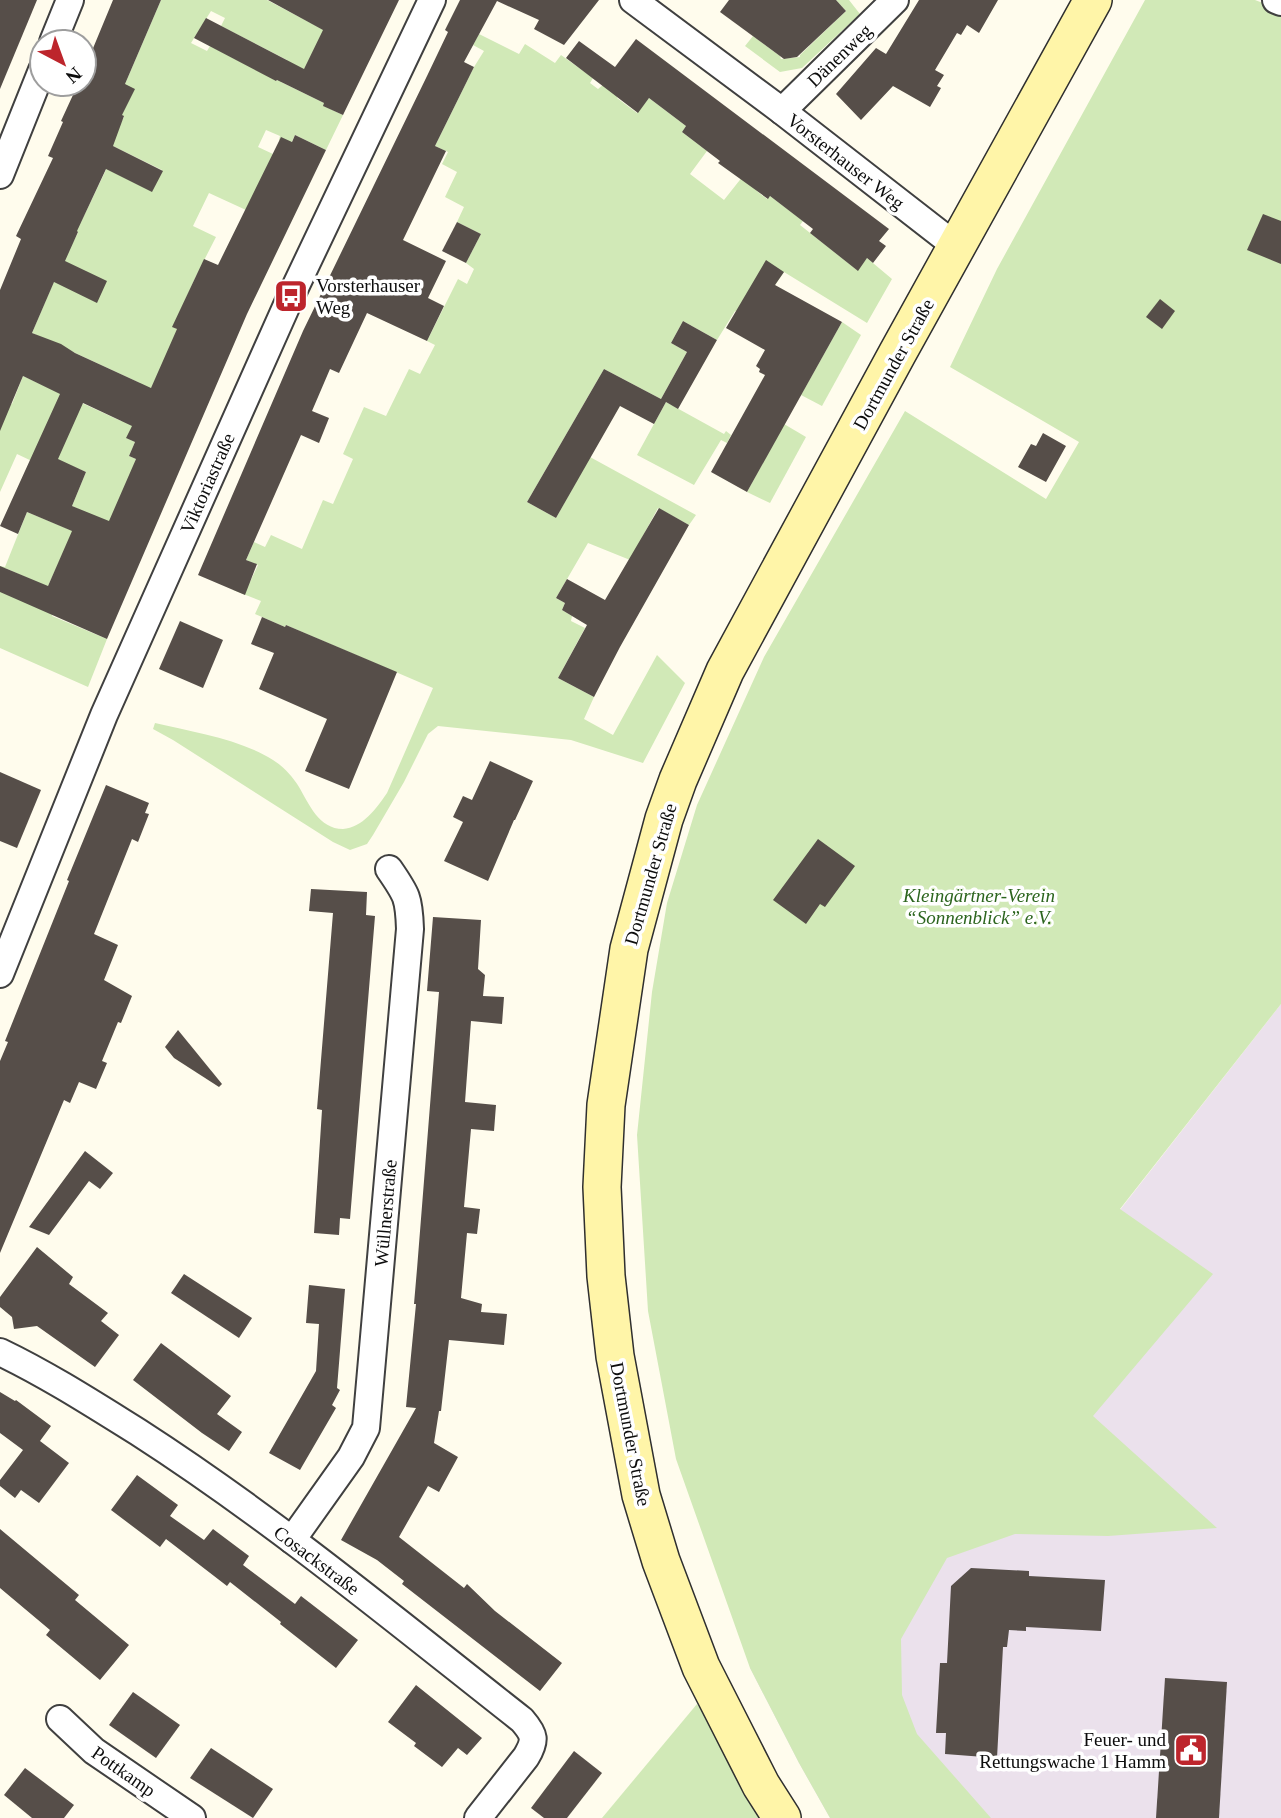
<svg xmlns="http://www.w3.org/2000/svg" width="1281" height="1818" viewBox="0 0 1281 1818" font-family="Georgia,serif">
	<style>
		.industrial { fill: #ebe1ec }
		.green { fill: #d1e9b7; fill-rule: evenodd }
		.building { fill: #564e49; fill-rule: evenodd }
		.lines { fill: none; stroke-linecap: round; stroke-linejoin: round }
		.street-casing { stroke: #404040; stroke-width: 30 }
		.secondary-casing { stroke: #2f2f2f; stroke-width: 40 }
		.street { stroke: #fff; stroke-width: 26 }
		.secondary { stroke: #fff5a8; stroke-width: 37 }
		.labels { text-anchor: middle; stroke-width: 7; stroke-linejoin: round; paint-order: stroke }
		.street-label { font-size: 19px; fill: #0d0d0d; stroke: #fff }
		.poi-label { font-size: 19px; fill: #0d0d0d; stroke: #fff; text-anchor: start }
		.park-label { font-size: 19px; font-style: italic; fill: #2c651e; stroke: #fff }
	</style>
	<rect width="100%" height="100%" fill="#fffced"/>
	<polygon class="industrial" points="1281,1004 1281,1818 830,1818 799,1763 750,1668 1008,1353"/>
	<g class="green">
		<path d="M 161,0 L 267,0 L 324,30 L 300,77 L 285,75 L 281,82 L 324,103 L 324,106 L 343,115 L 326,150 L 295,135 L 290,145 L 279,140 L 280,136 L 266,130 L 258,147 L 273,154 L 246,210 L 209,193 L 193,226 L 216,237 L 196,276 L 173,327 L 185,333 L 158,374 L 127,438 L 135,442 L 129,456 L 136,459 L 114,526 L 72,506 L 86,472 L 67,464 L 36,463 L 17,454 L 0,492 L 0,399 L 12,404 L 23,376 L 121,421 L 140,383 L 32,333 L 63,260 L 78,233 L 78,232 L 72,229 L 81,222 L 115,151 L 152,191 L 162,170 L 109,144 L 124,117 L 117,113 L 125,84 ZM 211,11 L 225,18 L 221,26 L 287,60 L 277,81 L 210,46 L 207,51 L 191,43 Z"/>
		<polygon points="836,0 849,0 860,14 802,68 780,72 745,46 753,36 780,56 781,59 800,57 800,55 846,11"/>
		<polygon points="1145,0 1255,0 1281,10 1281,1004 1120,1209 1213,1274 1093,1416 1217,1528 1108,1536 1015,1534 947,1558 901,1639 902,1695 917,1734 991,1818 830,1818 799,1763 750,1668 676,1459 648,1311 637,1135 652,992 667,903 697,805 764,657 905,411 1046,499 1079,442 950,367 997,269"/>
		<path d="M 479,34 L 519,54 L 525,44 L 555,63 L 561,55 L 593,78 L 590,83 L 598,89 L 604,84 L 618,96 L 617,98 L 637,113 L 649,98 L 686,126 L 682,132 L 707,151 L 690,174 L 724,200 L 743,176 L 758,192 L 767,199 L 770,196 L 803,221 L 800,225 L 857,270 L 867,258 L 892,279 L 867,323 L 784,272 L 751,320 L 735,311 L 717,340 L 683,321 L 671,343 L 687,352 L 661,399 L 604,369 L 527,502 L 556,518 L 590,457 L 696,515 L 689,525 L 658,508 L 638,545 L 640,564 L 588,543 L 556,598 L 565,603 L 562,610 L 572,616 L 571,621 L 585,628 L 558,678 L 594,697 L 584,719 L 613,735 L 657,655 L 685,683 L 643,763 L 571,740 L 438,726 L 428,734 L 404,782 L 373,835 L 367,844 L 350,850 L 333,842 L 173,740 L 153,729 L 155,723 C 193,732 240,739 273,760 C 283,766 293,777 299,787 C 309,804 319,829 343,829 C 362,828 377,808 387,793 L 433,688 L 286,625 L 285,627 L 255,614 L 261,601 L 233,590 L 250,582 L 258,565 L 246,560 L 254,542 L 265,547 L 271,535 L 302,549 L 323,500 L 333,504 L 353,459 L 343,454 L 364,407 L 386,416 L 409,369 L 420,374 L 435,345 L 427,341 L 458,279 L 467,284 L 474,269 L 466,263 L 481,234 L 457,222 L 464,207 L 445,197 L 457,172 L 442,164 L 448,152 L 435,146 L 474,67 L 484,51 L 473,45 Z"/>
		<polygon points="842,322 861,335 822,406 801,395"/>
		<polygon points="666,402 724,434 726,431 731,435 727,443 721,440 694,485 637,455"/>
		<polygon points="784,424 806,437 770,503 747,492"/>
		<polygon points="27,512 73,531 48,586 62,593 52,616 107,639 88,687 0,648 0,592 30,579 5,568 0,578 0,566 5,567"/>
		<polygon points="697,1704 734,1759 768,1818 602,1818"/>
	</g>
	<g class="building">
		<polygon points="0,0 37,0 0,89"/>
		<path d="M 113,0 L 161,0 L 125,84 L 135,89 L 122,115 L 124,116 L 113,146 L 163,171 L 152,192 L 106,169 L 77,231 L 78,232 L 65,261 L 107,281 L 97,303 L 54,282 L 32,333 L 61,344 L 75,353 L 151,388 L 177,329 L 172,327 L 204,259 L 218,265 L 281,137 L 292,142 L 295,135 L 326,150 L 247,314 L 107,639 L 0,592 L 0,566 L 48,586 L 72,531 L 27,512 L 18,534 L 0,526 L 60,394 L 23,376 L 0,431 L 0,290 L 21,239 L 16,236 L 53,158 L 48,156 L 63,122 L 61,121 L 78,84 L 84,84 L 84,70 ZM 83,403 L 132,426 L 126,438 L 135,442 L 129,456 L 136,459 L 109,521 L 72,506 L 86,472 L 58,459 Z"/>
		<polygon points="268,0 399,0 343,115 323,106 324,103 277,80 276,81 194,38 206,18 304,69 323,30"/>
		<polygon points="460,0 599,0 564,45 534,29 539,20 497,1 464,62 474,67 435,146 446,151 403,240 446,261 428,298 444,306 427,341 367,313 339,373 330,369 312,411 329,418 319,443 301,435 246,560 257,564 245,595 198,575 303,331 427,76 448,32 445,30"/>
		<polygon points="729,0 836,0 846,11 797,57 784,59 720,12"/>
		<polygon points="919,0 998,0 979,33 967,25 961,35 957,33 935,70 944,75 937,86 941,88 930,107 893,86 861,120 836,94 876,48 886,54"/>
		<polygon points="636,39 889,229 879,241 886,246 873,263 867,258 858,271 810,233 813,229 770,196 768,199 718,163 720,161 682,132 686,126 649,98 638,113 566,58 579,41 615,67"/>
		<polygon points="1263,214 1281,221 1281,264 1247,250"/>
		<polygon points="457,222 481,234 466,263 442,251"/>
		<polygon points="766,260 784,272 775,285 842,322 747,492 711,472 765,375 759,372 760,369 756,366 765,350 726,328"/>
		<polygon points="1160,299 1175,311 1162,329 1146,317"/>
		<polygon points="683,321 717,340 678,409 666,402 654,424 620,406 556,518 527,502 604,369 661,399 687,352 671,343"/>
		<polygon points="1043,433 1066,446 1046,482 1018,467 1031,444 1036,446"/>
		<polygon points="659,508 689,525 620,647 594,697 558,678 587,625 562,610 565,603 556,598 567,579 605,600"/>
		<polygon points="262,617 285,627 286,625 397,672 349,789 305,771 327,719 259,689 274,653 251,644"/>
		<polygon points="180,621 223,640 203,688 159,669"/>
		<polygon points="490,761 533,781 515,820 514,820 488,881 444,861 463,822 453,817 463,796 472,800"/>
		<polygon points="0,772 41,790 17,848 0,841"/>
		<polygon points="106,785 149,803 145,813 149,814 138,842 132,839 94,934 118,945 104,980 132,996 121,1023 118,1022 102,1061 107,1063 96,1089 79,1082 70,1103 64,1100 0,1253 0,1061 8,1042 5,1041 69,881 67,880"/>
		<polygon points="818,839 855,866 825,907 820,904 806,924 773,900"/>
		<polygon points="311,889 367,892 366,915 375,916 350,1219 340,1218 339,1235 314,1233 322,1110 317,1109 333,913 309,911"/>
		<polygon points="433,917 481,920 478,969 485,975 483,996 504,997 502,1024 471,1021 465,1102 496,1105 494,1131 471,1129 464,1207 480,1209 477,1234 467,1233 461,1298 482,1304 481,1312 507,1314 504,1345 449,1340 441,1411 439,1411 434,1443 458,1457 439,1492 428,1486 399,1537 464,1588 467,1584 495,1611 562,1663 540,1691 402,1584 404,1581 377,1560 341,1540 416,1408 406,1407 416,1304 414,1304 417,1269 439,992 427,991"/>
		<polygon points="178,1030 222,1084 219,1087 174,1058 165,1047"/>
		<polygon points="85,1151 113,1173 100,1189 89,1181 49,1235 29,1227"/>
		<polygon points="37,1247 73,1277 69,1284 108,1313 101,1321 119,1335 95,1367 37,1326 14,1329 12,1317 0,1307 0,1297"/>
		<polygon points="184,1274 252,1318 239,1338 171,1293"/>
		<polygon points="309,1285 345,1289 337,1388 340,1390 332,1405 336,1408 300,1470 269,1453 316,1371 319,1324 306,1323"/>
		<polygon points="161,1343 231,1396 217,1414 242,1432 229,1451 202,1433 133,1380"/>
		<polygon points="0,1392 15,1401 16,1400 51,1426 40,1441 69,1463 39,1503 21,1490 15,1498 0,1486 0,1480 23,1450 0,1433"/>
		<polygon points="137,1475 178,1505 170,1516 204,1540 213,1529 249,1556 243,1565 295,1604 301,1596 358,1640 336,1668 280,1624 281,1622 230,1582 227,1586 166,1539 160,1547 111,1510"/>
		<polygon points="0,1529 79,1595 75,1600 129,1645 100,1680 46,1635 50,1630 0,1588"/>
		<polygon points="971,1568 1029,1571 1029,1576 1105,1580 1101,1631 1026,1627 1026,1631 1009,1630 1007,1647 1003,1647 997,1758 945,1754 946,1733 936,1733 940,1663 947,1663 951,1586"/>
		<polygon points="1165,1678 1227,1682 1219,1818 1156,1818"/>
		<polygon points="416,1685 482,1738 467,1755 458,1748 442,1767 414,1746 416,1743 388,1722"/>
		<polygon points="133,1692 180,1725 156,1758 109,1725"/>
		<polygon points="211,1748 273,1789 253,1818 190,1778"/>
		<polygon points="574,1751 602,1773 567,1818 544,1818 531,1808"/>
		<polygon points="25,1768 74,1805 64,1818 32,1818 4,1795"/>
	</g>
	<g class="lines">
		<g class="street-casing">
			<g id="street">
				<polyline points="633,0 782,111 957,247"/>
				<polyline points="1276,0 1281,2"/>
				<polyline points="53,42 70,0"/>
				<polyline points="782,111 895,0"/>
				<polyline points="0,175 42,70"/>
				<polyline points="0,974 104,715 291,296 432,0"/>
				<path d="M 0,1352 C 48,1375 93,1404 138,1432 C 273,1519 396,1621 522,1720 C 535,1735 536,1740 526,1757 L 478,1818"/>
				<path d="M 292,1540 L 351,1457 L 366,1428 L 410,929 C 409,898 407,895 389,869"/>
				<polyline points="60,1719 94,1751 192,1818"/>
			</g>
		</g>
		<g class="secondary-casing">
			<polyline id="secondary" points="782,1818 761,1785 701,1667 661,1561 641,1495 615,1356 606,1276 602,1187 606,1105 629,949 664,819 678,780 725,671 897,354 1093,0"/>
		</g>
		<use href="#street" class="street"/>
		<use href="#secondary" class="secondary"/>
	</g>
	<defs>
		<g id="bus-square" transform="scale(1.75)"><rect x="-9" y="-9" width="18" height="18" rx="4" fill="#bd252c" stroke="#fff"/><path d="M-5-6H5V4H4V6H2V4H-2V6H-4V4H-5ZM-3.5-4V0h7V-4ZM-3.5 1.2v1.5H-2V1.2ZM2 1.2v1.5H3.5V1.2Z" fill="#fff"/></g>
		<g id="civic-square" transform="scale(1.75)"><rect x="-9" y="-9" width="18" height="18" rx="4" fill="#bd252c" stroke="#fff"/><path d="M-.6-6.5H3V-4.5H.6V-3L4-1V1h2V6H-6V1h2V-1L-.6-3ZM-1.2 2.5V6h2.4V2.5Z" fill="#fff"/></g>
	</defs>
	<g fill-rule="evenodd">
		<use href="#bus-square" x="291" y="296"/>
		<use href="#civic-square" x="1191" y="1750"/>
	</g>
	<g class="labels">
		<g class="street-label">
			<text transform="translate(839 55) rotate(-44)" y="7">Dänenweg</text>
			<text transform="translate(846 161) rotate(38)" y="7">Vorsterhauser Weg</text>
			<text transform="translate(893 364) rotate(-61)" y="7">Dortmunder Straße</text>
			<text transform="translate(207 483) rotate(-66)" y="7">Viktoriastraße</text>
			<text transform="translate(650 874) rotate(-74)" y="7">Dortmunder Straße</text>
			<text transform="translate(385 1213) rotate(-85)" y="7">Wüllnerstraße</text>
			<text transform="translate(631 1434) rotate(79)" y="7">Dortmunder Straße</text>
			<text transform="translate(317 1560) rotate(37)" y="7">Cosackstraße</text>
			<text transform="translate(124 1771) rotate(35)" y="7">Pottkamp</text>
		</g>
		<g class="poi-label">
			<text x="316" y="292">Vorsterhauser<tspan x="316" dy="22">Weg</tspan></text>
			<text x="1166" y="1746" text-anchor="end">Feuer- und<tspan x="1166" dy="22">Rettungswache 1 Hamm</tspan></text>
		</g>
		<g class="park-label">
			<text x="979" y="902">Kleingärtner-Verein<tspan x="979" dy="22">“Sonnenblick” e.V.</tspan></text>
		</g>
	</g>
	<g transform="translate(63 63) rotate(139)"><circle r="33" fill="#ffffff" stroke="#9e9e9e" stroke-width="2"/>
	<path d="M0-5L12 26L0 18L-12 26Z" fill="#bd252c"/>
	<text y="-10" font-size="19" font-weight="bold" text-anchor="middle" fill="#0d0d0d">N</text>
	</g>
</svg>
